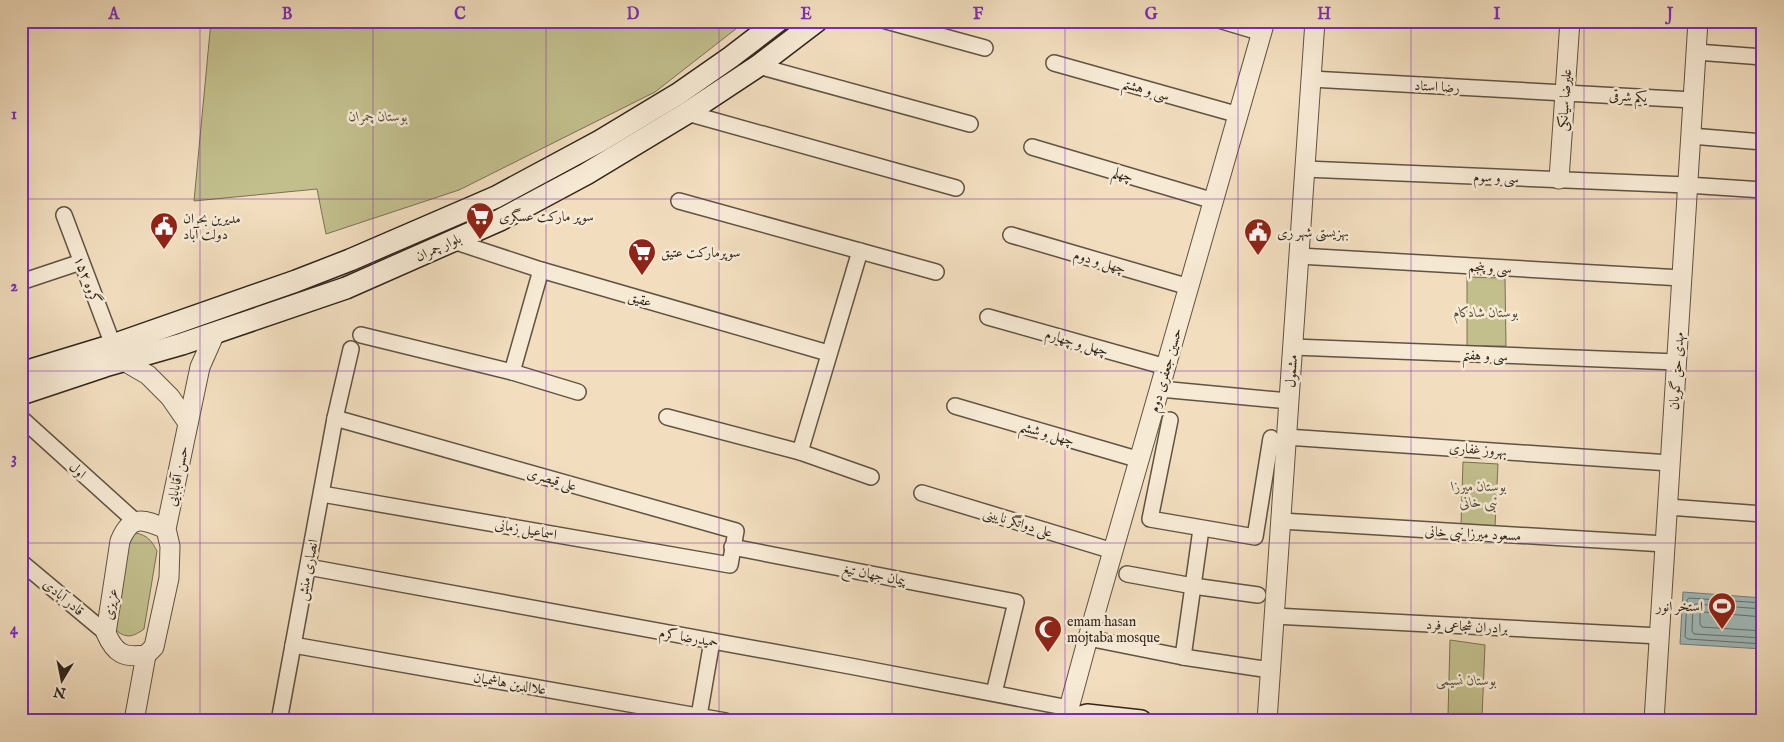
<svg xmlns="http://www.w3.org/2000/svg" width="1784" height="742" viewBox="0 0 1784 742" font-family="'IM FELL English',Amiri,serif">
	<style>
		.green { fill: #c2bf8d; stroke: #787254 }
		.water { fill: #9fbabb; stroke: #727e7b }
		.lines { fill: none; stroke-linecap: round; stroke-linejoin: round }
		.shore { stroke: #67706b; stroke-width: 1 }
		.minor-casing { stroke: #605344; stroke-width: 18 }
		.tertiary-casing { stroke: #605344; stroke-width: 21 }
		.secondary-casing { stroke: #2f251b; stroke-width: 24 }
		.minor { stroke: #f7ead5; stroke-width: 15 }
		.tertiary { stroke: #f7ead5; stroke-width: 19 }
		.secondary { stroke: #f7ead5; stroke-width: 21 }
		.grid { fill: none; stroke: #7b2cbf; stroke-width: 1; stroke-opacity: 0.55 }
		.labels { text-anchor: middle; stroke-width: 5; stroke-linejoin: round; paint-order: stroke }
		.street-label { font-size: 14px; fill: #2f251b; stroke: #f7ead5 }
		.park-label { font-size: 14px; font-style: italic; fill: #544c38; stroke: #f7ead5 }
		.poi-label { font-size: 14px; fill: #2f251b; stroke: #f7ead5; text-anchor: start }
		.neatline { fill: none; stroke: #7b2cbf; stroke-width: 2 }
		.grid-label { font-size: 16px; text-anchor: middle; font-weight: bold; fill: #7b2cbf }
	</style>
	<rect width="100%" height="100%" fill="#f2debf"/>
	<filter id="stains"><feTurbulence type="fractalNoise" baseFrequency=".004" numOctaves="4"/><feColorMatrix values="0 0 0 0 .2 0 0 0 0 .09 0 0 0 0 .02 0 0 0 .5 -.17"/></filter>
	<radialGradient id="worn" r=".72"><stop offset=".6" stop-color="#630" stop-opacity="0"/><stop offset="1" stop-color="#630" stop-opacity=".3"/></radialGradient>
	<g class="green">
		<polygon points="211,21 746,21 655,92 459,190 326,234 317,189 194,201"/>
		<polygon points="1467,277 1505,278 1506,346 1467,346"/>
		<polygon points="1463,462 1498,464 1495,527 1461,525"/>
		<path d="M 136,533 C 147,535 152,541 157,551 L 144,629 C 132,638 124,639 113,627 L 130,537 Z"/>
		<polygon points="1450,640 1485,645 1482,718 1448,715"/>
		<polygon points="1668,717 1763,719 1763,721 1668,721"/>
	</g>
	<polygon class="water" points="1683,592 1763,598 1763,649 1680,644"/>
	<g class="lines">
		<g class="shore">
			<polyline points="1763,603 1689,598 1687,600 1685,637 1688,639 1763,644"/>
			<polyline points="1763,609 1695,604 1693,606 1692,631 1694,634 1763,638"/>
			<polyline points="1763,617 1703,612 1700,614 1700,624 1702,627 1763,631"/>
		</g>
		<g class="minor-casing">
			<g id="minor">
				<polyline points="886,21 985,48"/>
				<polyline points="1222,21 1262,33"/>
				<polyline points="1696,52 1763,57"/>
				<polyline points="1054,63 1239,115"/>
				<polyline points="758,66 970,124"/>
				<polyline points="1311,79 1693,100"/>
				<polyline points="687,113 956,188"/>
				<polyline points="1691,136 1763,142"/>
				<polyline points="1032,147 1214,201"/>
				<polyline points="1305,169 1687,185 1763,190"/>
				<polyline points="679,201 936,272"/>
				<polyline points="64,215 113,345"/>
				<polyline points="1011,235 1189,287"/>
				<polyline points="453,241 541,270 828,353"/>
				<polyline points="1299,256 1682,278"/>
				<polyline points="21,282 81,262"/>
				<polyline points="988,317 1166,367"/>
				<polyline points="361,335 512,372 578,392"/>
				<polyline points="1293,347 1677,362"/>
				<polyline points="512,372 541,270"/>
				<polyline points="1160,389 1289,401"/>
				<polyline points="955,406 1140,460"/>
				<polyline points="667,417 800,452 871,477"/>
				<polyline points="21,418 135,521"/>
				<polyline points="1170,420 1150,519 1255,537 1271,438"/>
				<polyline points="1286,437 1670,463"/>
				<polyline points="800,452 860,251"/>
				<polyline points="922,493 1113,551"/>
				<polyline points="322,494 730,565 736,531 335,418"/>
				<polyline points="1668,507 1763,514"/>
				<polyline points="1281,521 1665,544"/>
				<polyline points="732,547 1016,602 994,693"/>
				<polyline points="21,562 106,633"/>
				<polyline points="308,567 850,666 1069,708"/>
				<polyline points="1127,574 1193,586 1258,595"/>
				<polyline points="1274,616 1660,636"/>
				<polyline points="1088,638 1183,657 1270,670"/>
				<polyline points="293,645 726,721"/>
				<polyline points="1183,657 1201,529"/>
				<polyline points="699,716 712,641"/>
				<polyline points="279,721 335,418 351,349"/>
			</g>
		</g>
		<g class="tertiary-casing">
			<g id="tertiary">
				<polyline points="1559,179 1570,21"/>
				<polyline points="124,361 148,375 170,397 188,423"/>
				<path d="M 166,529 C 143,519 131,514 120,541 L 106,633 C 115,654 124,658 146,655 L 154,647 L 169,578 L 170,546 L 166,529 L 200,367 L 215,333"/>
				<polyline points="1069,719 1069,708 1088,638 1265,21"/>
				<polyline points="134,721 146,655"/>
				<polyline points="1267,721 1315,21"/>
				<polyline points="1654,721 1698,21"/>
			</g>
		</g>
		<g class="secondary-casing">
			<g id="secondary">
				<polyline points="21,373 113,345 296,281 350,260 496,197 600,141 678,94 731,57 778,21"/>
				<polyline points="21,394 105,366 182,344 346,288 500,220 586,174 687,113 758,66 817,21"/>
				<polyline points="1067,721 1087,715 1141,721"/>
			</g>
		</g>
		<use href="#minor" class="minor"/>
		<use href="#tertiary" class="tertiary"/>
		<use href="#secondary" class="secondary"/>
	</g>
	<path class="grid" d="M 200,21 L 200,721M 373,21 L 373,721M 546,21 L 546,721M 719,21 L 719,721M 892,21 L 892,721M 1065,21 L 1065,721M 1238,21 L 1238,721M 1411,21 L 1411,721M 1584,21 L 1584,721M 21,199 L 1763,199M 21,371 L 1763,371M 21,543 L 1763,543"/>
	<defs>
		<g id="supermarket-pin" transform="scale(1.4375)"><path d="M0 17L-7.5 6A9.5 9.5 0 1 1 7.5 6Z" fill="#8f2418" stroke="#f7ead5"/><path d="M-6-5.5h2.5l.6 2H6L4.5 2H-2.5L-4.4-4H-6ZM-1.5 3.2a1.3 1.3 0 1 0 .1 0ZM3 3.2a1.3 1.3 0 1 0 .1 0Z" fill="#fff"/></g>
		<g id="civic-pin" transform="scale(1.4375)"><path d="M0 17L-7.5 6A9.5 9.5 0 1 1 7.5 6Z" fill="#8f2418" stroke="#f7ead5"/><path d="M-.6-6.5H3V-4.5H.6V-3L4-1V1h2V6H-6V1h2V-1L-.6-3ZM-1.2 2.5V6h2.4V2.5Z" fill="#fff"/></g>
		<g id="stadium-pin" transform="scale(1.4375)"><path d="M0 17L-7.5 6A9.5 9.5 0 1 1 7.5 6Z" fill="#8f2418" stroke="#f7ead5"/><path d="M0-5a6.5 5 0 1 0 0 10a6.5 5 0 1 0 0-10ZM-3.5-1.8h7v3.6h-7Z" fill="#fff"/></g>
		<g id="mosque-pin" transform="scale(1.4375)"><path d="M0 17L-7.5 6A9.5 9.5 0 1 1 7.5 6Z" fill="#8f2418" stroke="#f7ead5"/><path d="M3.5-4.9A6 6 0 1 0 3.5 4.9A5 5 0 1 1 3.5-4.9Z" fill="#fff"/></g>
	</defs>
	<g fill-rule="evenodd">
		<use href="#supermarket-pin" x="480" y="216"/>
		<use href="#civic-pin" x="164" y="226"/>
		<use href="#civic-pin" x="1258" y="232"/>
		<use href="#supermarket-pin" x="642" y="252"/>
		<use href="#stadium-pin" x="1722" y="606"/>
		<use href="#mosque-pin" x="1048" y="629"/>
	</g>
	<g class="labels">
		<g class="street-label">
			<text transform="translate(1437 86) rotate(3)" y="5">رضا استاد</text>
			<text transform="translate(1146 89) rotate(16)" y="5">سی و هشتم</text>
			<text transform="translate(1628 96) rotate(3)" y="5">یکم شرقی</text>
			<text transform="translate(1564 100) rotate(-86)" y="5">علیرضا سیانکی</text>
			<text transform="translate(1123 174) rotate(17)" y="5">چهلم</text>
			<text transform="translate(1496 177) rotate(2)" y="5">سی و سوم</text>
			<text transform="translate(438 247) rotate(-24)" y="5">بلوار چمران</text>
			<text transform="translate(1100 261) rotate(16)" y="5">چهل و دوم</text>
			<text transform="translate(1490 267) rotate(3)" y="5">سی و پنجم</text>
			<text transform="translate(88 280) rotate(69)" y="5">گروه ۱۵۲</text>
			<text transform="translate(640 299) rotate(16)" y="5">عقیق</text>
			<text transform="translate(1077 342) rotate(16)" y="5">چهل و چهارم</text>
			<text transform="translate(1485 355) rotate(2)" y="5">سی و هفتم</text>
			<text transform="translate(1165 370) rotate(-74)" y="5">حسین جعفری دوم</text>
			<text transform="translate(1291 371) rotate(-86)" y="5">مشمول</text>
			<text transform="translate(1676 371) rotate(-86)" y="5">مهدی حق گویان</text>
			<text transform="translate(1047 433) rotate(16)" y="5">چهل و ششم</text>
			<text transform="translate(1478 449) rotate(4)" y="5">بهروز غفاری</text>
			<text transform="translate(78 470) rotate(42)" y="5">اول</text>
			<text transform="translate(177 476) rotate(-78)" y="5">حسن آقابابایی</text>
			<text transform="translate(552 479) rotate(16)" y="5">علی قیصری</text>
			<text transform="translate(1018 522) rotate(17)" y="5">علی دواتگر نایینی</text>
			<text transform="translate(526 529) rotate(10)" y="5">اسماعیل زمانی</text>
			<text transform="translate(1473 533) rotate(3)" y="5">مسعود میرزا نبی خانی</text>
			<text transform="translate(307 570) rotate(-79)" y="5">انصاری منش</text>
			<text transform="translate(874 574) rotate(11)" y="5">پیمان جهان تیغ</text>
			<text transform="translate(64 597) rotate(40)" y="5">قادر آبادی</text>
			<text transform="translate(110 604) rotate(-81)" y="5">عزیزی</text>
			<text transform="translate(1467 626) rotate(3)" y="5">برادران شجاعی فرد</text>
			<text transform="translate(689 637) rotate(10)" y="5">حمیدرضا کرم</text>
			<text transform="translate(510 683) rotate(10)" y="5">علاالدین هاشمیان</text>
		</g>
		<g class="park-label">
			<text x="378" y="121">بوستان چمران</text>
			<text x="1486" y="317">بوستان شادکام</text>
			<text x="1479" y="491">بوستان میرزا<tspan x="1479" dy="16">نبی خانی</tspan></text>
			<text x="1466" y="685">بوستان نسیمی</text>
		</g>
		<g class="poi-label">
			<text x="499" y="221">سوپر مارکت عسگری</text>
			<text x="183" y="223">مدیرین بحران<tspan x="183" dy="16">دولت آباد</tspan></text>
			<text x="1277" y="237">بهزیستی شهر ری</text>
			<text x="661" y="257">سوپرمارکت عتیق</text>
			<text x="1703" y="611" text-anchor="end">استخر انور</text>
			<text x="1067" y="626">emam hasan<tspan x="1067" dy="16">mojtaba mosque</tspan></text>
		</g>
	</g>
	<rect width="1784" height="742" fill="none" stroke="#f2debf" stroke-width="55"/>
	<g transform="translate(62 680) rotate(190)" stroke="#f7ead5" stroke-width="4" paint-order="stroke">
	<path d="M0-4L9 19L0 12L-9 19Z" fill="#2f251b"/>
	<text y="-8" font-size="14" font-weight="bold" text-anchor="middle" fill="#2f251b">N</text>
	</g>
	<rect x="28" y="28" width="1728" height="686" class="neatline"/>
	<g class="grid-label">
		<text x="114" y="19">A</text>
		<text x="287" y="19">B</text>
		<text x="460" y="19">C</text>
		<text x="633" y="19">D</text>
		<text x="806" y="19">E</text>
		<text x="978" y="19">F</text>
		<text x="1151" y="19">G</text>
		<text x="1324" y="19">H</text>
		<text x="1497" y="19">I</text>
		<text x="1670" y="19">J</text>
		<text x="14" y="119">1</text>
		<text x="14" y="291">2</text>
		<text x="14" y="463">3</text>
		<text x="14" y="634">4</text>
	</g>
	<rect width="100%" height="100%" filter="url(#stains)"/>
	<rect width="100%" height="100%" fill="url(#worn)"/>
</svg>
